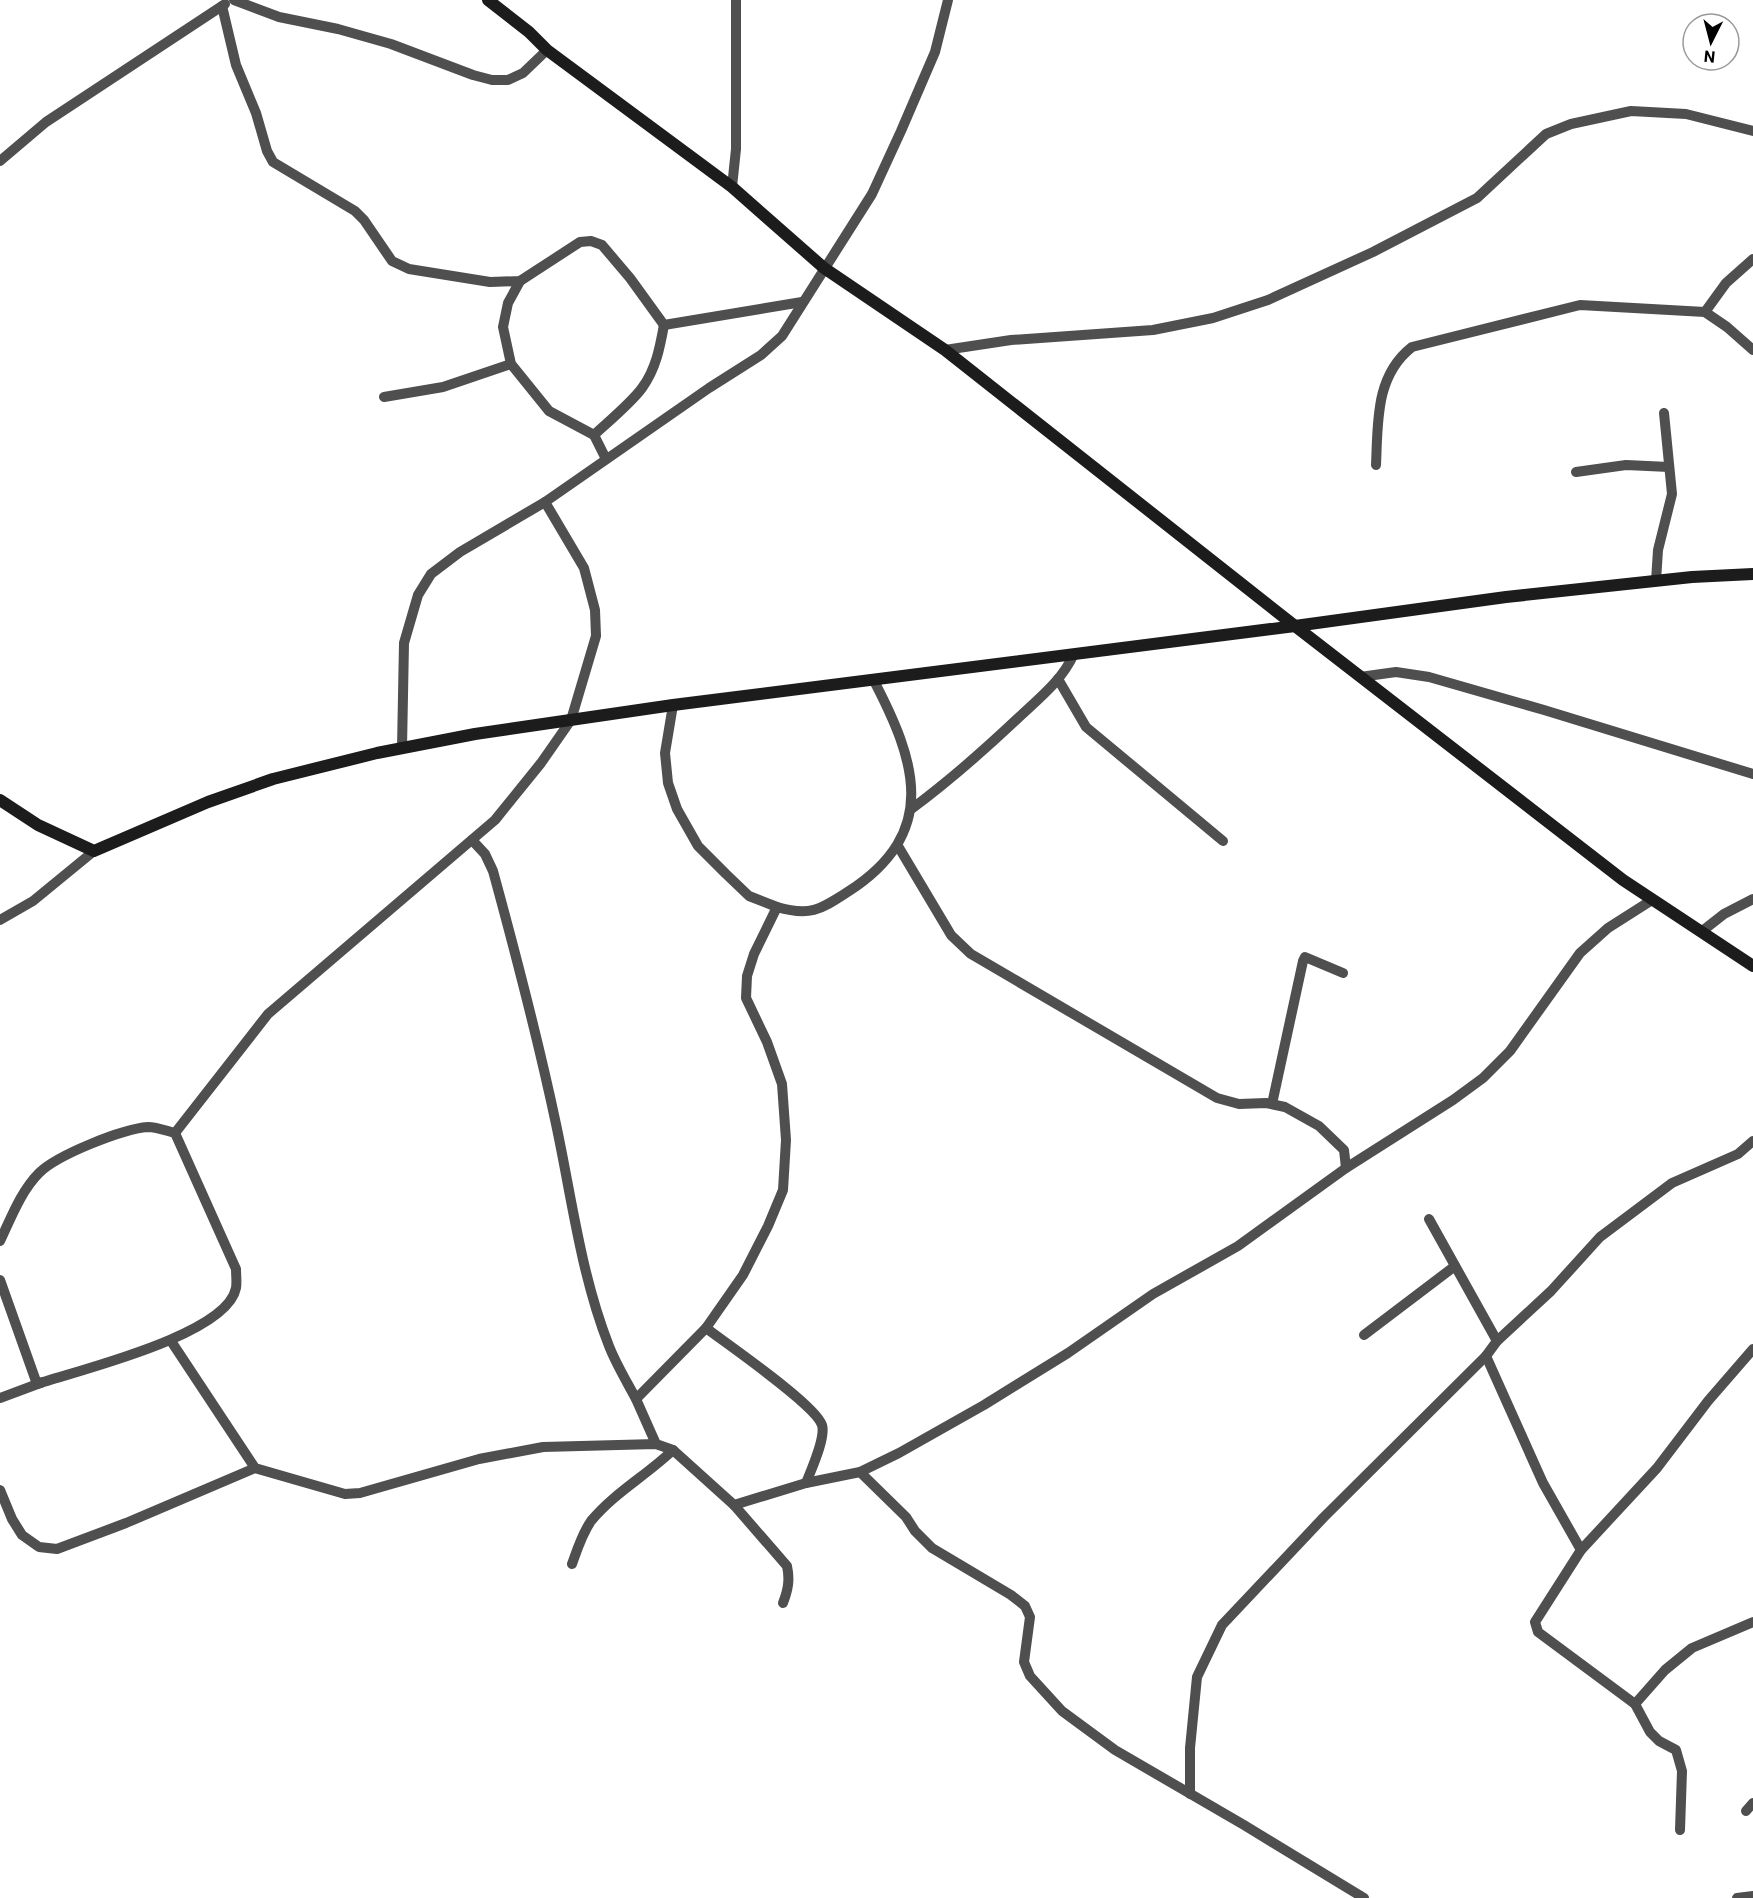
<svg xmlns="http://www.w3.org/2000/svg" width="1753" height="1898" viewBox="0 0 1753 1898" font-family="Roboto,sans-serif">
	<style>
		.lines { fill: none; stroke-linecap: round; stroke-linejoin: round }
		.street { stroke: #4f4f4f; stroke-width: 10 }
		.secondary { stroke: #1c1c1c; stroke-width: 12 }
	</style>
	<rect width="100%" height="100%" fill="#fff"/>
	<g class="lines">
		<g class="street">
			<polyline points="234,0 279,17 338,29 391,44 473,75 492,80 508,80 523,73 547,50"/>
			<polyline points="222,6 236,65 256,113 267,151 273,162 355,211 364,220 392,261 409,269 490,282 520,281 580,242 591,241 602,245 630,278 664,325 802,302"/>
			<polyline points="0,161 46,122 225,4"/>
			<polyline points="732,187 736,149 736,0"/>
			<polyline points="520,281 508,303 503,327 511,364 549,411 594,435 606,459"/>
			<polyline points="1705,312 1726,283 1753,259"/>
			<polyline points="945,350 1011,340 1153,330 1213,318 1268,300 1373,252 1477,198 1546,134 1571,124 1631,111 1686,114 1753,131"/>
			<polyline points="384,397 443,387 511,364"/>
			<path d="M 594,435 C 608,422 632,402 642,388 C 656,369 660,347 664,325"/>
			<path d="M 1376,465 C 1378,422 1375,376 1412,347 L 1580,305 L 1705,312 L 1727,327 L 1753,350"/>
			<polyline points="1576,472 1626,465 1669,467"/>
			<polyline points="1656,581 1658,550 1672,494 1664,413"/>
			<polyline points="1360,677 1396,672 1429,677 1544,710 1753,774"/>
			<polyline points="1058,679 1086,727 1223,841"/>
			<polyline points="673,705 665,753 668,783 677,809 698,846 726,874 749,896 777,907 754,954 747,976 746,998 767,1042 782,1084 786,1140 783,1190 768,1226 743,1275 706,1328"/>
			<polyline points="402,748 404,643 418,595 431,574 460,552 545,502 709,388 761,355 782,336 872,194 901,131 935,52 948,0"/>
			<path d="M 910,810 C 948,782 982,752 1016,720 C 1038,699 1061,682 1074,654"/>
			<path d="M 472,840 L 485,854 L 493,871 C 516,955 538,1039 556,1124 C 572,1199 581,1275 609,1346 C 616,1364 627,1382 636,1399"/>
			<polyline points="898,846 951,935 971,954 1217,1098 1239,1104 1266,1103 1285,1107 1319,1126 1344,1150 1346,1168"/>
			<path d="M 777,907 C 811,917 821,909 849,891 C 940,832 916,761 873,679"/>
			<polyline points="0,920 33,901 94,851"/>
			<polyline points="1701,932 1724,914 1753,899"/>
			<polyline points="1272,1104 1303,961 1305,957 1343,973"/>
			<polyline points="175,1133 268,1014 495,820 541,763 571,720 596,636 595,610 584,568 545,502"/>
			<polyline points="1429,1219 1497,1341"/>
			<path d="M 0,1241 C 11,1218 21,1191 39,1173 C 57,1155 122,1129 148,1127 C 157,1127 167,1131 175,1133 L 236,1269 C 236,1275 237,1282 236,1288 C 227,1335 79,1370 37,1384 L 0,1280"/>
			<polyline points="1364,1335 1455,1266"/>
			<path d="M 171,1341 L 255,1468 L 345,1494 L 360,1493 L 479,1459 L 543,1447 L 656,1444 L 673,1450 L 734,1505 L 787,1566 C 790,1580 788,1590 783,1603"/>
			<polyline points="1486,1356 1543,1483 1581,1550"/>
			<polyline points="0,1398 43,1382"/>
			<path d="M 656,1444 L 636,1399 L 706,1328 C 727,1344 816,1405 822,1425 C 826,1438 811,1470 806,1483"/>
			<polyline points="860,1472 906,1517 915,1531 932,1548 1011,1595 1025,1606 1030,1617 1024,1662 1030,1676 1062,1711 1115,1750 1244,1825 1364,1898"/>
			<polyline points="0,1490 12,1519 22,1535 39,1547 57,1549 126,1523 255,1468"/>
			<polyline points="734,1505 806,1483 860,1472 899,1453 984,1405 1068,1353 1153,1294 1238,1246 1346,1168 1453,1100 1483,1078 1510,1051 1580,953 1608,928 1652,900"/>
			<path d="M 572,1564 C 577,1550 582,1534 591,1521 C 614,1493 647,1475 673,1450"/>
			<polyline points="1635,1704 1665,1670 1692,1648 1753,1622"/>
			<polyline points="1190,1794 1190,1748 1197,1677 1222,1625 1324,1517 1486,1356 1497,1341 1551,1291 1600,1237 1672,1183 1738,1154 1753,1141"/>
			<polyline points="1746,1811 1753,1803"/>
			<polyline points="1680,1830 1682,1771 1676,1750 1659,1741 1650,1732 1635,1704 1538,1632 1535,1622 1581,1550 1657,1468 1708,1401 1753,1349"/>
			<polyline points="1737,1898 1753,1896"/>
		</g>
		<g class="secondary">
			<polyline points="488,0 529,32 547,50 732,187 824,268 945,350 1295,626 1623,880 1753,966"/>
			<polyline points="0,800 38,825 94,851 208,802 273,779 377,753 475,734 673,705 1295,626 1506,597 1692,577 1753,574"/>
		</g>
	</g>
	<g transform="translate(1711 42) rotate(186)"><circle r="28" fill="#ffffff" stroke="#999999" stroke-width="1.5"/>
	<path d="M0-4.5L10 22L0 15L-10 22Z" fill="#000000"/>
	<text y="-9" font-size="16" font-weight="bold" text-anchor="middle" fill="#000000">N</text>
	</g>
</svg>
